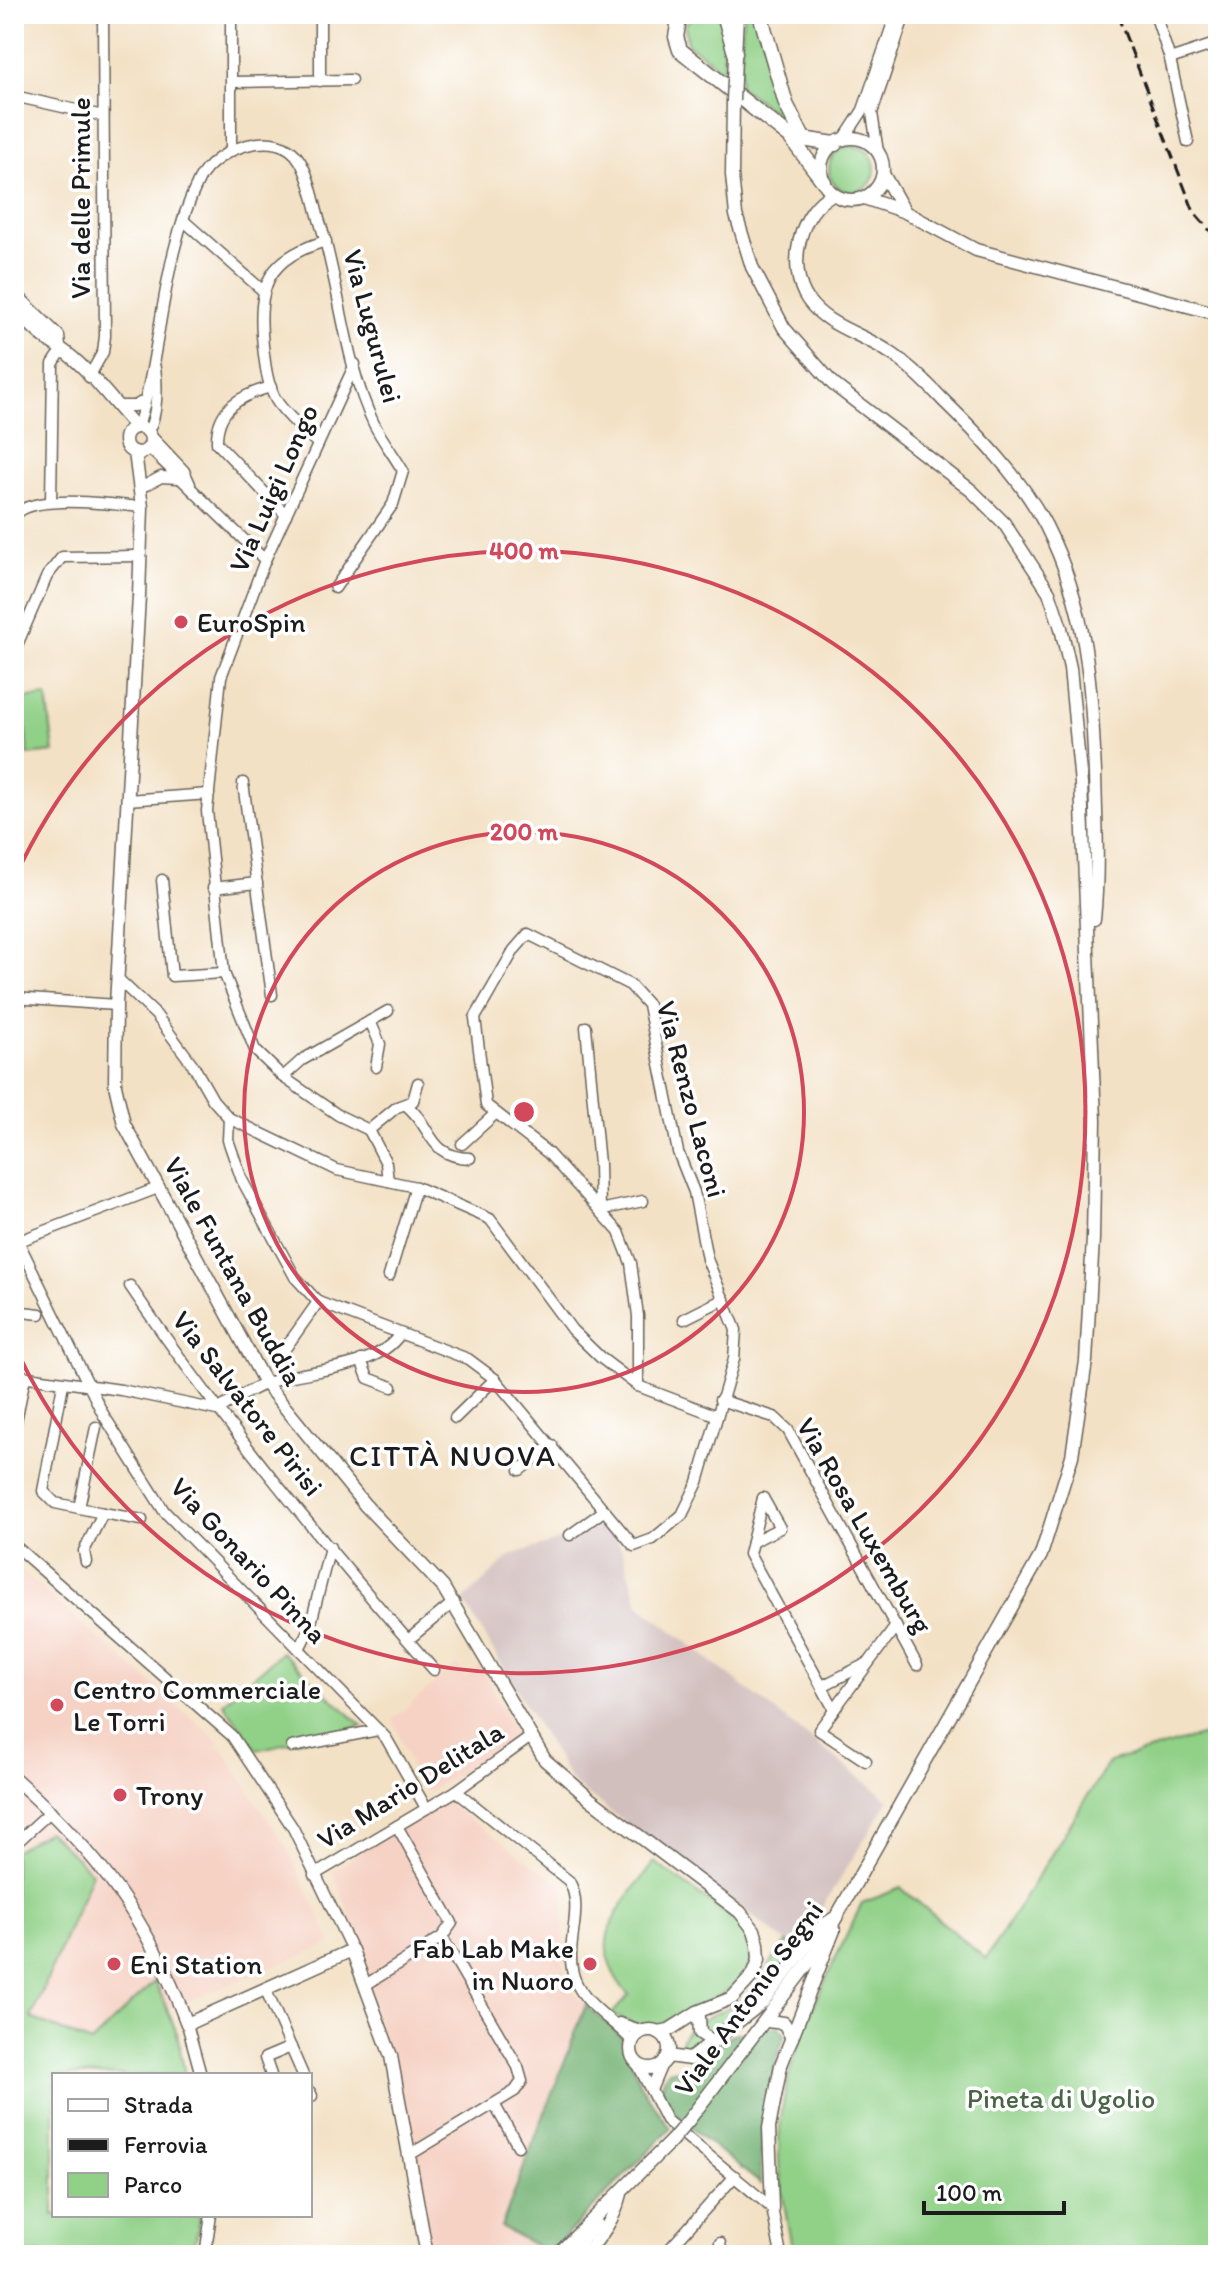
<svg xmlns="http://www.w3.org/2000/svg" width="1232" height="2269" viewBox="0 0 1232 2269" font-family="Itim,sans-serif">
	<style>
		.built { fill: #f6d2c4 }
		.industrial { fill: #d1bfbe }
		.green { fill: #90d087; stroke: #567652; stroke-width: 2 }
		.forest { fill: #74b274; stroke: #486748; stroke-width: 2 }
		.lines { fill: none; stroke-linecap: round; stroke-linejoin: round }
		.minor-casing { stroke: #676157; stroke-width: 13 }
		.major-casing { stroke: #676157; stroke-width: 15 }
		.highway-casing { stroke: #676157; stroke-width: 17 }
		.minor { stroke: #fff; stroke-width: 10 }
		.major { stroke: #fff; stroke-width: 12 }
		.highway { stroke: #fff; stroke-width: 14 }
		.rail { stroke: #1c1c1c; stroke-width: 3; stroke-dasharray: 12 6; stroke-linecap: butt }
		.major-bridge-casing { stroke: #676157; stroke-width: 15; stroke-linecap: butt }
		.major-bridge { stroke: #fff; stroke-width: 12 }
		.ring { fill: none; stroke: #d1495b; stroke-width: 4 }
		.poi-dot { fill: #d1495b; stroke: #fff; stroke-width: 3 }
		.labels { text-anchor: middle; stroke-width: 7; stroke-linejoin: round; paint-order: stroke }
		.street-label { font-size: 28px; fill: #1c1c1c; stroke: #fff }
		.poi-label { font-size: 28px; fill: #1c1c1c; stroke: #fff; text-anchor: start }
		.park-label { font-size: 28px; fill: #4a6447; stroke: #fff }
		.neighbourhood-label { font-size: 30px; letter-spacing: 2px; fill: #1c1c1c; stroke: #fff }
		.centre { fill: #d1495b; stroke: #fff; stroke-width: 4 }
		.ring-label { font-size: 24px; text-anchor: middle; font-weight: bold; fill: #d1495b; stroke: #fff; stroke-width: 7; stroke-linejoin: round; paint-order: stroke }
	</style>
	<rect width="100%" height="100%" fill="#fff"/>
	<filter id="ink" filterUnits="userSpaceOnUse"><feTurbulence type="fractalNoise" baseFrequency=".0125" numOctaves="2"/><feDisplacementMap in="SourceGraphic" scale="16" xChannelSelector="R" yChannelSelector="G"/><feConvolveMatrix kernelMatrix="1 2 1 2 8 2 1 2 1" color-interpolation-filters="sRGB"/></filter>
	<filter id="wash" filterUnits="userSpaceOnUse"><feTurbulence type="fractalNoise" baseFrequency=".006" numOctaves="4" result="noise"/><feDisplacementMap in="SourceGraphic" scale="32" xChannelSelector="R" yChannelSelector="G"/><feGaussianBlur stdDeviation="1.8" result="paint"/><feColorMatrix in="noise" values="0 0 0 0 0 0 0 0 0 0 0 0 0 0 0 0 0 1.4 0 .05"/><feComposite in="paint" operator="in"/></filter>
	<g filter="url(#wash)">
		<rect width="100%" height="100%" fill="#f3e1c5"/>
		<g class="built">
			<polygon points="14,1565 215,1738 287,1848 332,1943 166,2010 154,1982 91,2043 31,2018 91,1873 48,1831 14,1847"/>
			<polygon points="457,1664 465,1678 480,1666 517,1738 428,1792 416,1780 393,1719"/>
			<polygon points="440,1797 562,1886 565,1985 586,2005 501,2227 548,2255 432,2255 359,1941 333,1871"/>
		</g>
		<polygon class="industrial" points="607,1525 622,1549 639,1605 889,1800 796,1949 572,1783 463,1600 512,1555"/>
		<g class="green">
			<polygon points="694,14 715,14 721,20 725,72 687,43 685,25"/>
			<polygon points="743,14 756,14 787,121 740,87"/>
			<circle cx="852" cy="169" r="23"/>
			<polygon points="47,696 54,752 28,755 22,699"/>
			<polygon points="282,1652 362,1726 257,1750 223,1703"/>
			<path d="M 1218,1731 L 1218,2255 L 793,2255 C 788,2223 780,2190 779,2158 C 776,2068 825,1983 862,1903 L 901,1888 L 986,1959 L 1109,1762 Z"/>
			<polygon points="48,1831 92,1873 31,2018 91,2043 155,1981 177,2033 185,2075 54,2075 54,2215 201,2215 192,2255 14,2255 14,1851"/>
			<path d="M 654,1862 L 744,1927 C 779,1982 693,2008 656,2026 C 638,2027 628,2023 612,2014 L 629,1995 C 581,1942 620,1908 654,1862 Z"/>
			<path d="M 786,1942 L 796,1949 L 747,2008 L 688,2054 L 679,2052 C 678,2023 719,2015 738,2001 C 757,1988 772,1960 786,1942 Z"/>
		</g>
		<g class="forest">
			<polygon points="586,2005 624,2039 640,2085 671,2128 549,2253 501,2227"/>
			<path d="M 778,2026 L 785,2034 C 768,2083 759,2133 761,2184 C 739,2166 672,2118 663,2094 C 660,2086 664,2076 669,2071 L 694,2065 L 732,2034 Z"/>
		</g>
	</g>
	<g filter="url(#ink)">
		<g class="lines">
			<g class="minor-casing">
				<g id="minor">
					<polyline points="231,14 231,149"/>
					<polyline points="320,14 320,81"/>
					<polyline points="1155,14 1170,59 1188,142"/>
					<polyline points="1170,59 1218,43"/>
					<polyline points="232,82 351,80"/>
					<polyline points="14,96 103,116"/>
					<polyline points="844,139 863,110 896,14"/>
					<polyline points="878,152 872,113 905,14"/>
					<polyline points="183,220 262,290"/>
					<polyline points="355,364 265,560 221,677 207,811 224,973 255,1050 283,1077 338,1115 369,1130 386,1163 388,1181"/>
					<polyline points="89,377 103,352 105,336 103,14"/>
					<path d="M 271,387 C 241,395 216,408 217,443 L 286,515"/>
					<polyline points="117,406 135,406 145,400"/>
					<path d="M 138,427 C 163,347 161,256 199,180 C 214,149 279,124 300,161 C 310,178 314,201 319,219 C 340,284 344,363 374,424 C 382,440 394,455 403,471 L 393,504 L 335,588"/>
					<path d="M 148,431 C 158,416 158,381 154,363"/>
					<polyline points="149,434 184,471 190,484"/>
					<path d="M 318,444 C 305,431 286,416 276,400 C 267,384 265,364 263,346 C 257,287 266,258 326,241"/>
					<polyline points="148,447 265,560"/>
					<polyline points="146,485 161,477 178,478"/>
					<polyline points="51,502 53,364 62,350"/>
					<path d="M 14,517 C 28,492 115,505 142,507"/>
					<polyline points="14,652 47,576 62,557 140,556"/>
					<polyline points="243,783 272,995"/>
					<polyline points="127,800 209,794"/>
					<polyline points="162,880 172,976 224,973"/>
					<polyline points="213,888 257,883"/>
					<polyline points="118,979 156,1015 193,1065 213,1100 229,1118 337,1170 416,1187 490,1219 572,1330 601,1358 638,1386 715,1415"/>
					<polyline points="14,998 116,1005"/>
					<polyline points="370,1021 380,1044 376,1067"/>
					<polyline points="586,1027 599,1164 600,1210 643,1201"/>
					<polyline points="283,1077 302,1060 388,1011"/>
					<path d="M 406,1105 C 433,1126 427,1157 470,1158"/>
					<polyline points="229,1118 228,1140 242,1180 295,1277 318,1302 468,1359 495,1379 634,1546 653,1539 682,1515 698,1482 734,1359 736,1330 707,1259 694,1192 678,1152 648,1005 630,985 528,934 514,950 475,1018 486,1105 548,1153 619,1232 631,1263 638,1316 638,1386"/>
					<polyline points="369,1130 397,1107 413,1101 418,1083"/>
					<polyline points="462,1144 495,1114"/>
					<polyline points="18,1241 103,1414 164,1511 386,1738 426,1808"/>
					<polyline points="14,1243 158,1188"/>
					<polyline points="389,1276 416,1187"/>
					<path d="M 130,1286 C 220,1420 327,1549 434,1670"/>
					<polyline points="14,1311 40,1314"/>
					<polyline points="684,1319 724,1299"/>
					<polyline points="277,1360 318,1302"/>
					<polyline points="361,1360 368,1378 392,1387"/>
					<path d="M 14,1375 L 121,1390 L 217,1410 C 233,1401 250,1389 267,1383 C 306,1368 374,1372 400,1334"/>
					<polyline points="63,1384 43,1491 55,1503 103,1513 84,1551 86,1562"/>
					<polyline points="720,1400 774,1417 788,1430 917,1665"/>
					<polyline points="455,1418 495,1379"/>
					<polyline points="14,1431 25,1377"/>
					<polyline points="520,1470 552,1445"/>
					<polyline points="763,1498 749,1554 834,1709"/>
					<polyline points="79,1508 96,1427"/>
					<polyline points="103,1513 142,1520"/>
					<polyline points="570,1535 605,1510"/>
					<polyline points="752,1542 780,1528 763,1498"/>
					<polyline points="14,1545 232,1736 293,1828 352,1950"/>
					<polyline points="408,1640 454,1602"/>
					<polyline points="299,1649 310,1627 330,1547"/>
					<polyline points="822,1686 866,1664"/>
					<polyline points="292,1747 378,1730"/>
					<polyline points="866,1761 819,1730 896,1626"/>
					<path d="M 456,1791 L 569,1881 C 586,1911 562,1947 575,1980 C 586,2006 613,2020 631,2040 L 631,2048"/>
					<polyline points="14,1845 51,1811"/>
					<polyline points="314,1875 456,1791 532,1736"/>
					<polyline points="367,1984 442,1937 452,1923 397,1826"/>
					<polyline points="265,1988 303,2075"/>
					<polyline points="619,2023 643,2031"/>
					<polyline points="187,2024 201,2075"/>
					<polyline points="637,2063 666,2120 772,2208 781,2255"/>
					<polyline points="271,2075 265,2058 291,2047"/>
					<polyline points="651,2090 662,2064"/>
					<polyline points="310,2092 312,2096"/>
					<polyline points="494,2104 518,2146"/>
					<polyline points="411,2154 515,2091 522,2081 518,2067 442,1937"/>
					<polyline points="720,2243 722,2255"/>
					<polyline points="205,2255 211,2215"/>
					<polyline points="664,2255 735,2176"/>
				</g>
			</g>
			<g class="major-casing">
				<g id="major">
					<polyline points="734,79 737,14"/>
					<circle cx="852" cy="169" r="31"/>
					<polyline points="883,174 903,209"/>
					<path d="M 833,194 C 799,210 786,268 808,300 C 826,326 863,334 889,352 C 908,364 927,383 943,400 C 980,436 1022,479 1046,526 C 1088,609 1091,684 1095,773 C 1096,822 1099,870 1094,919"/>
					<polyline points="864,198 905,212 976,250 1218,314"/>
					<polyline points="14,293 58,336 59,347"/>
					<path d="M 14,307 C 30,326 42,336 61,349 C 88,367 113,403 136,427"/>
					<circle cx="138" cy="440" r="13"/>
					<polyline points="135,452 142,507 139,596 116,1005 115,1085 124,1124 265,1383 365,1505 443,1587 545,1760 590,1799 740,1912 754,1930 758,1944 759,1960 753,1975 732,1998 697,2012 669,2030 659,2032"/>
					<path d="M 14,1778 C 98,1853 148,1919 187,2024 L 352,1950 L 391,2056 L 427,2255"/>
					<polyline points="699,2017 700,2033 714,2042"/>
					<polyline points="767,2021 784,2023 792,2038"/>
					<circle cx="650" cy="2049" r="19"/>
					<polyline points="668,2056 690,2059 763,2002 822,1926 836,1917"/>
					<polyline points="688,2121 816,1953 1041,1555 1072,1456 1086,1361 1093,1239 1095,1120 1081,784 1070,668 1061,628 1049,592 1004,523 972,491 833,384 784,328 752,267 736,215 732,175 733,101"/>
					<polyline points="772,2208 769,2128 781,2065 834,1930"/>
					<polyline points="557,2255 672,2140"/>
					<polyline points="570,2255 596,2223"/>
					<path d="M 585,2255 C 601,2236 615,2218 621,2194"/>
				</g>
			</g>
			<g class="highway-casing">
				<g id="highway">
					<polyline points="680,14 676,37 680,50 790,137 824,182"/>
					<polyline points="724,14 735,53"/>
					<polyline points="760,14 786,104 803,138"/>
					<polyline points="795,138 835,144"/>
				</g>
			</g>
			<use href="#minor" class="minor"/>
			<use href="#major" class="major"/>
			<use href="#highway" class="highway"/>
			<polyline class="rail" points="1117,14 1194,212 1218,240"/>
			<g class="major-bridge-casing">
				<g id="major-bridge">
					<polyline points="733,101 734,79"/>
					<polyline points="672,2140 688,2121"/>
				</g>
			</g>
			<use href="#major-bridge" class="major-bridge"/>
		</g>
	</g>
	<g class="ring">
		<circle cx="524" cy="1112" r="280"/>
		<path d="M16 875A561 561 0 1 1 16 1349"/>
	</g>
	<g class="poi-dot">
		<circle cx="181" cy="622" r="8"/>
		<circle cx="57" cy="1705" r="8"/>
		<circle cx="120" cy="1795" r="8"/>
		<circle cx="114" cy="1964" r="8"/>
		<circle cx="590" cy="1964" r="8"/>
	</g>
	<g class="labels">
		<g class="street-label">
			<text transform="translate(80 198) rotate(-90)" y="10">Via delle Primule</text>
			<text transform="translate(373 326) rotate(75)" y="10">Via Lugurulei</text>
			<text transform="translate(273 488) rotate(-66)" y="10">Via Luigi Longo</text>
			<text transform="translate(692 1099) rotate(75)" y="10">Via Renzo Laconi</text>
			<text transform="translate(234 1271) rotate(61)" y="10">Viale Funtana Buddia</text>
			<text transform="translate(248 1403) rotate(52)" y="10">Via Salvatore Pirisi</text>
			<text transform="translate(865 1525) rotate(60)" y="10">Via Rosa Luxemburg</text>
			<text transform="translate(249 1560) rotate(47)" y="10">Via Gonario Pinna</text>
			<text transform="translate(410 1785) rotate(-32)" y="10">Via Mario Delitala</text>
			<text transform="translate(748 1998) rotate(-54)" y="10">Viale Antonio Segni</text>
		</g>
		<g class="poi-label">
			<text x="197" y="632">EuroSpin</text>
			<text x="73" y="1699">Centro Commerciale<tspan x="73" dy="32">Le Torri</tspan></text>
			<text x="136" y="1805">Trony</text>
			<text x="574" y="1958" text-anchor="end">Fab Lab Make<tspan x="574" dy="32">in Nuoro</tspan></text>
			<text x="130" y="1974">Eni Station</text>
		</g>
		<g class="park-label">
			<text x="1061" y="2108">Pineta di Ugolio</text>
		</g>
		<g class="neighbourhood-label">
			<text x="453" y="1466">CITTÀ NUOVA</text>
		</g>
	</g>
	<circle cx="524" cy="1112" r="12" class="centre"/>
	<g class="ring-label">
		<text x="524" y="559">400 m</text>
		<text x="524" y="840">200 m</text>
	</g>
	<rect width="1232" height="2269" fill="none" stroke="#fff" stroke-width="48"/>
	<rect x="52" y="2073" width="260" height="144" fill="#ffffff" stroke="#a4a4a4" stroke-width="2"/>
	<rect x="68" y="2099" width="40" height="12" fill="#ffffff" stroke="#a4a4a4" stroke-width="2"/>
	<text x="124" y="2113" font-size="24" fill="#1c1c1c">Strada</text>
	<rect x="68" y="2139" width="40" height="12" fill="#1c1c1c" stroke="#a4a4a4" stroke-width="2"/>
	<text x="124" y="2153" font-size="24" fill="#1c1c1c">Ferrovia</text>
	<rect x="68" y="2173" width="40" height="24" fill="#90d087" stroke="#a4a4a4" stroke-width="2"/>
	<text x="124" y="2193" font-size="24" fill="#1c1c1c">Parco</text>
	<path d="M924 2201v12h140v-12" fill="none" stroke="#1c1c1c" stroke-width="4"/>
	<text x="936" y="2201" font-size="24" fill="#1c1c1c" stroke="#ffffff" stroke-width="6" paint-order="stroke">100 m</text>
</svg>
